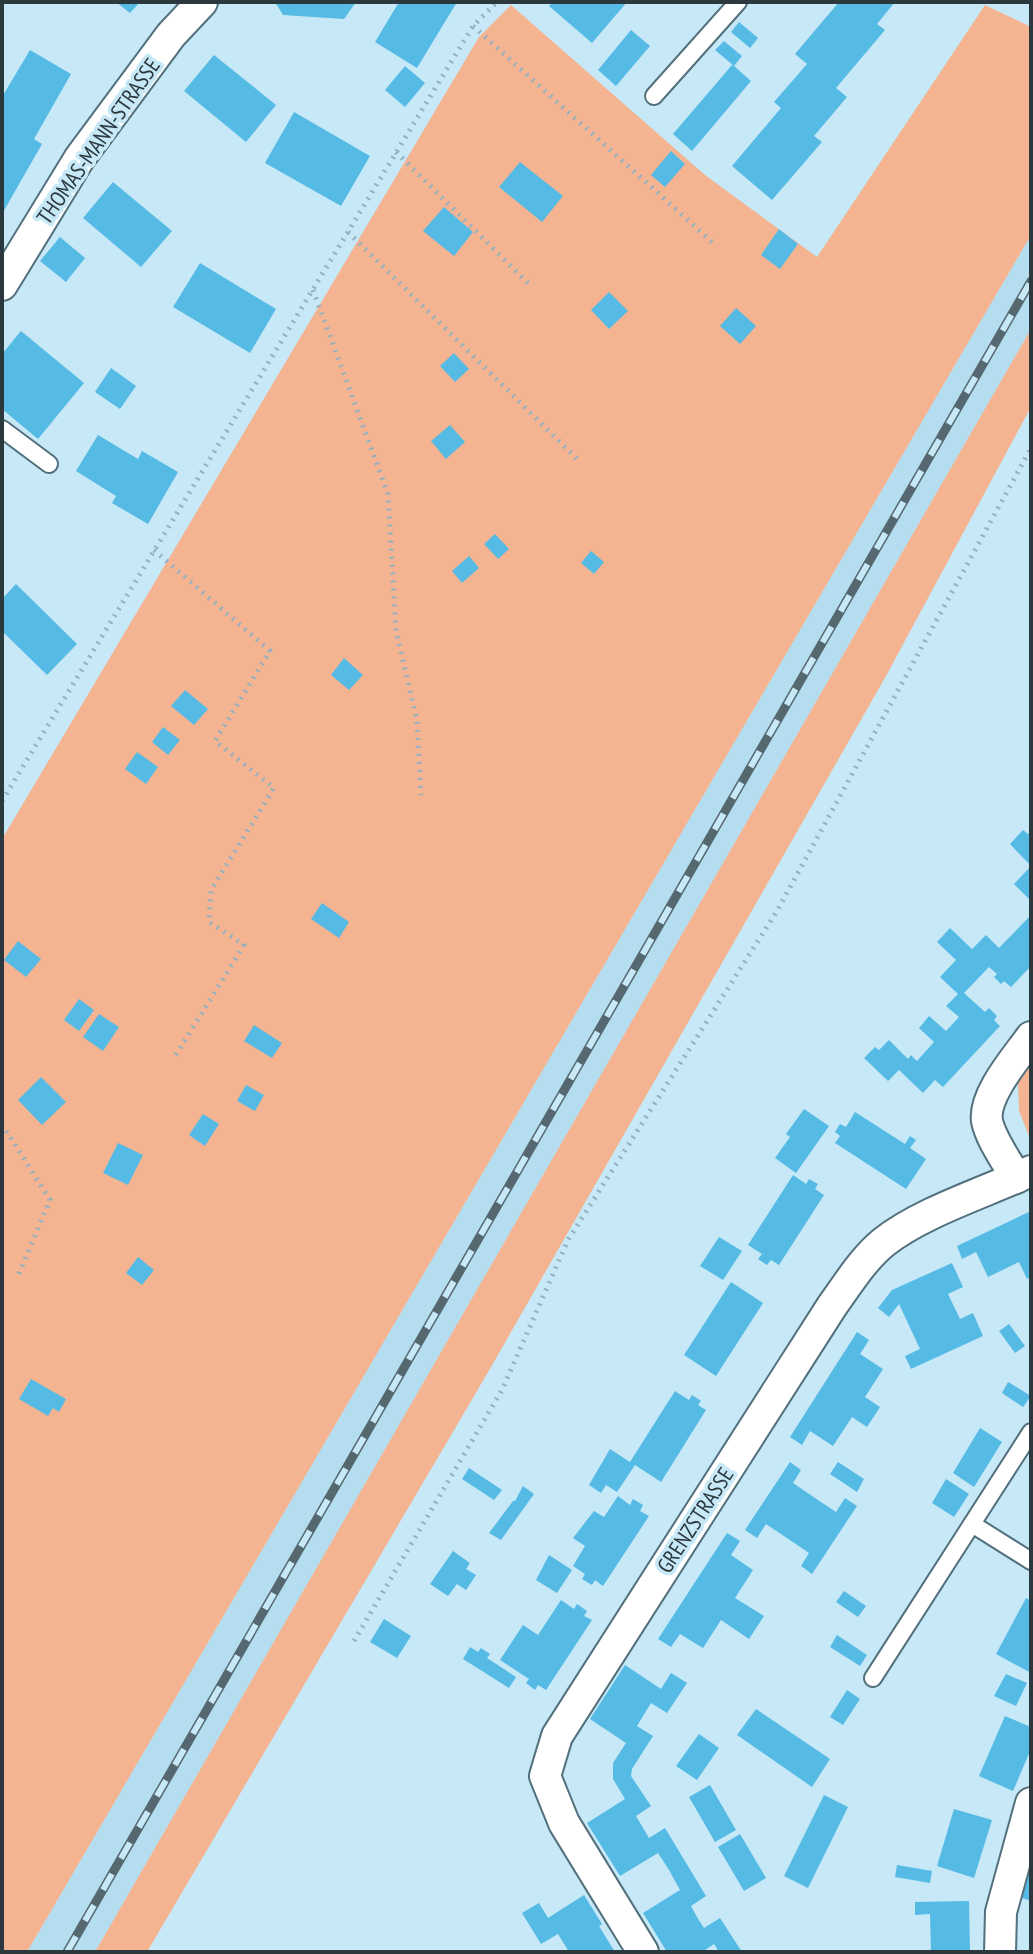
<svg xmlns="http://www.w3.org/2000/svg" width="1033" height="1954" viewBox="0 0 1033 1954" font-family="'PT Sans Narrow',sans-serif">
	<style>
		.built { fill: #b4ddef }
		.green { fill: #f4b491 }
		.building { fill: #55bbe5 }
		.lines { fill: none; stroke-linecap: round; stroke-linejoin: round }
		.lane-casing { stroke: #53707d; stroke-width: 20 }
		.street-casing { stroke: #53707d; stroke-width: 34 }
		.path { stroke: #96b1bd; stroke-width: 5; stroke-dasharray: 2 6; stroke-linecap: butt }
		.lane { stroke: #fff; stroke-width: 16 }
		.street { stroke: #fff; stroke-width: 30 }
		.rail-casing { stroke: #556870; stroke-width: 9 }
		.rail { stroke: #c7e8f7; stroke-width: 6; stroke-dasharray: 18; stroke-linecap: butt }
		.labels { text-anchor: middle; stroke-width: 7; stroke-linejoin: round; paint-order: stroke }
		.street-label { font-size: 22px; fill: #2b383e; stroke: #c7e8f7 }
	</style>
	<rect width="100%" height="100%" fill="#c7e8f7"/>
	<polygon class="built" points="1031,235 1031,329 95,1952 27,1952"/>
	<g class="green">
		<polygon points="511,5 705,175 817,257 985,5 1031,27 1031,235 27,1952 2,1952 2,839 479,37"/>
		<polygon points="1031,329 1031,407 886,676 487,1374 147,1952 95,1952"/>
		<polygon points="1031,1050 1031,1141 1019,1111 1018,1081"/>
	</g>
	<g class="building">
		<polygon points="116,2 140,2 130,13"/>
		<polygon points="275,2 356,2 344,19 283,15"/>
		<polygon points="399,2 457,2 417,68 375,42"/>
		<polygon points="553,2 627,2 592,43 549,6"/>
		<polygon points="839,2 895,2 877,24 885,30 836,88 847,97 814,136 822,142 772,200 732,166 781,108 774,102 807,64 795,54"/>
		<polygon points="739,22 758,38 750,48 731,32"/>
		<polygon points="631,30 650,46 616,86 598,70"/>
		<polygon points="724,41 742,56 734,66 751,81 692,151 673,134 732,65 734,66 715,50"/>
		<polygon points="30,50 71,74 34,139 42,144 2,214 2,97"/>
		<polygon points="214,55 276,105 246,142 184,91"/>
		<polygon points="405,66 425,83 405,107 385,90"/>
		<polygon points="294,112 370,156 341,206 265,163"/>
		<polygon points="671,151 685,164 665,187 651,175"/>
		<polygon points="520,162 563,196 542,222 499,187"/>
		<polygon points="113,182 172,231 141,267 83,218"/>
		<polygon points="444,207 473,232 454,256 423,231"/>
		<polygon points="779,229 798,244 780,269 761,255"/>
		<polygon points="60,237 85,258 66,282 40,261"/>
		<polygon points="200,263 276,309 250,353 173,307"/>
		<polygon points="609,292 628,311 609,329 591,310"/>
		<polygon points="736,308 756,326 740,344 720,326"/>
		<polygon points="21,331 84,383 38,439 2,409 2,354"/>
		<polygon points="454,353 469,369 455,382 440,366"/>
		<polygon points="111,368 136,386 120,409 95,392"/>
		<polygon points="450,425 465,442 446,459 431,441"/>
		<polygon points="98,435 138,459 142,451 178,472 148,524 112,503 116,496 76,471"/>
		<polygon points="495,534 509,549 498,559 484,544"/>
		<polygon points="591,551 604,562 594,574 581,563"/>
		<polygon points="469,556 479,568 462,583 452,571"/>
		<polygon points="16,584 77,644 47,675 2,631 2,599"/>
		<polygon points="344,658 363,675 349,690 331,675"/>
		<polygon points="185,690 208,709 194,725 171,706"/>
		<polygon points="163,727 180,740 168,755 152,742"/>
		<polygon points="137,752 158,767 146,784 125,769"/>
		<polygon points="1023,830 1028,834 1031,831 1031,866 1010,844"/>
		<polygon points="1031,866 1031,901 1014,884"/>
		<polygon points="322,903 349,922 339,938 311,919"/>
		<polygon points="1031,915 1031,966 1011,987 1004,981 1001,984 994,977 997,974 989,967 964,993 985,1012 989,1008 997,1016 994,1020 1000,1026 943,1087 935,1080 923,1093 899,1070 888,1081 864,1058 875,1047 879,1050 889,1040 908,1059 911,1055 917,1061 934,1042 919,1028 929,1016 946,1031 959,1017 946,1006 958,994 940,977 956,960 937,942 950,928 972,949 986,935 999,948"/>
		<polygon points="18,941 41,959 26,977 4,960"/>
		<polygon points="79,999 94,1010 79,1031 64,1020"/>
		<polygon points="99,1014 119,1027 103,1051 83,1037"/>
		<polygon points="254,1025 282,1043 272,1058 244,1041"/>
		<polygon points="41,1077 66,1102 42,1125 18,1100"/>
		<polygon points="246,1085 264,1095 255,1111 237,1101"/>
		<polygon points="804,1109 829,1126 796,1173 775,1158 790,1137 786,1134"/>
		<polygon points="855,1112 905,1144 910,1136 916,1140 910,1148 926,1159 906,1189 835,1143 840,1136 835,1132 840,1124 846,1127"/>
		<polygon points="203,1114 219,1124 205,1146 189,1135"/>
		<polygon points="118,1143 143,1155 128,1185 103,1173"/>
		<polygon points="793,1175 806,1184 809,1179 818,1184 815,1189 824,1195 779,1265 771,1260 767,1265 758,1259 762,1254 748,1245"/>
		<polygon points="1031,1211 1031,1277 1027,1279 1019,1262 988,1277 976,1252 962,1259 957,1246"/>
		<polygon points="719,1237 742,1251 723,1280 700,1266"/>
		<polygon points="138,1257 154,1270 142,1285 126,1273"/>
		<polygon points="952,1263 963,1287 948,1294 960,1319 973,1313 983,1336 911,1369 905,1356 920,1349 899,1304 889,1317 878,1308 892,1290"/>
		<polygon points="731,1282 763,1303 716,1376 684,1355"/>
		<polygon points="1009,1324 1025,1346 1015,1353 999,1331"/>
		<polygon points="857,1332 869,1340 860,1354 883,1369 865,1397 880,1407 867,1427 852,1417 833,1446 810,1431 802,1445 790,1437"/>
		<polygon points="31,1379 66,1399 59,1412 53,1408 48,1416 19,1399"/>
		<polygon points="1008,1382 1031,1396 1023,1407 1002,1393"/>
		<polygon points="675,1391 689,1400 692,1395 701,1401 698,1405 706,1410 661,1482 635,1465 617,1492 606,1485 601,1493 589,1485 610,1449 630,1462"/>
		<polygon points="980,1428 1002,1442 974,1487 953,1473"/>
		<polygon points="790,1462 801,1470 793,1483 815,1498 836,1512 845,1498 857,1506 812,1574 801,1566 809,1553 766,1524 757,1538 745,1530"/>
		<polygon points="838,1462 864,1479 857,1492 830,1474"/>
		<polygon points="469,1468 502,1490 494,1500 462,1479"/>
		<polygon points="946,1479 969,1494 954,1517 932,1503"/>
		<polygon points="523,1486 534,1494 501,1540 489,1533 513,1501 515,1501"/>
		<polygon points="618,1496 630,1505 633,1499 643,1505 640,1511 649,1516 603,1586 595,1580 592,1585 582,1579 585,1574 573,1566 585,1546 573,1538 594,1511 604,1517"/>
		<polygon points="727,1533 740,1541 731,1555 753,1570 735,1598 764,1616 749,1639 721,1620 703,1648 680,1634 671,1647 658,1639"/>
		<polygon points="453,1551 470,1563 466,1569 476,1575 466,1590 457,1584 448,1596 430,1584"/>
		<polygon points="549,1555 572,1570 557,1593 536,1580"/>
		<polygon points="844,1591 866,1606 858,1617 836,1602"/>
		<polygon points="1026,1598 1031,1601 1031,1673 996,1654"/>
		<polygon points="561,1600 574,1609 577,1604 587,1611 584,1616 592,1620 546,1690 538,1685 535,1690 526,1683 529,1679 500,1660 523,1625 538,1635"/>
		<polygon points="384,1619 411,1636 397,1658 370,1642"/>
		<polygon points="837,1635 867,1655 860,1666 830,1647"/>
		<polygon points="470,1647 478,1652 481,1648 490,1654 487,1658 516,1677 509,1688 463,1659"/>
		<polygon points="625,1665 661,1689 671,1673 687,1683 667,1713 651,1703 637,1726 653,1736 632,1769 631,1776 651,1806 636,1816 649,1838 665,1828 706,1896 691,1906 697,1917 704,1928 720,1918 742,1952 719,1952 714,1944 702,1952 667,1952 643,1913 680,1890 669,1870 658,1853 620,1876 587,1823 625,1799 613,1779 613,1763 626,1743 590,1719"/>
		<polygon points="1006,1674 1027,1683 1016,1706 994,1696"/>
		<polygon points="847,1690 860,1699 843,1725 830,1717"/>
		<polygon points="756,1709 830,1759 812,1787 737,1735"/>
		<polygon points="1005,1716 1031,1727 1031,1749 1013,1791 979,1776"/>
		<polygon points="699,1734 719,1748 697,1780 676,1766"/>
		<polygon points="710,1785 736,1830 715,1842 689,1797"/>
		<polygon points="824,1795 848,1807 808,1888 784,1876"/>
		<polygon points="954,1809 992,1820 974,1878 937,1866"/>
		<polygon points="740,1834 766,1878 744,1891 718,1847"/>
		<polygon points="1030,1861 1031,1862 1031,1901 1019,1897"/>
		<polygon points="897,1865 932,1871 930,1883 895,1877"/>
		<polygon points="584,1895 602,1924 599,1926 615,1952 569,1952 558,1934 541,1944 522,1913 539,1903 548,1918"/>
		<polygon points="969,1901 970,1952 931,1952 930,1914 915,1915 915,1902"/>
	</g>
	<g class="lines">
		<g class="lane-casing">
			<g id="lane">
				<polyline points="654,96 738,2"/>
				<polyline points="2,429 49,464"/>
				<polyline points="972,1524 1031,1561"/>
				<polyline points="873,1678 1031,1432"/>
			</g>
		</g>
		<g class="street-casing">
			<g id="street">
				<polyline points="2,285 79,159 171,35 202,2"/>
				<path d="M 1016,1178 C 1007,1161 991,1140 987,1121 C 983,1095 1017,1057 1031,1037"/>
				<path d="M 643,1952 L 564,1823 L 545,1776 L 557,1736 L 832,1306 C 848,1284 863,1259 884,1242 C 922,1212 986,1192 1031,1171"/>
				<polyline points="1000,1952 1001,1912 1031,1803"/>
			</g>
		</g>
		<g class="path">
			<polyline points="473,26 712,242"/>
			<polyline points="396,152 528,283"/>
			<polyline points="348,232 577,459"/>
			<polyline points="313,290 388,494 396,631 417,720 421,795"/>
			<polyline points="154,550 270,651 215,741 274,788 211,890 209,922 244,945 174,1058"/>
			<polyline points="2,801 473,26 497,2"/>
			<polyline points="2,1124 50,1200 18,1276"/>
			<polyline points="354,1641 502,1390 568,1240 777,911 1031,448"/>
		</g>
		<use href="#lane" class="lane"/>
		<use href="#street" class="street"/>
		<g class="rail-casing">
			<polyline id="rail" points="67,1952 1031,281"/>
		</g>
		<use href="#rail" class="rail"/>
	</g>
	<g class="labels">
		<g class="street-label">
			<text transform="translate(98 141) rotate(-55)" y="8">THOMAS-MANN-STRASSE</text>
			<text transform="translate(695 1520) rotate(-57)" y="8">GRENZSTRASSE</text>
		</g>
	</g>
	<rect width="1033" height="1954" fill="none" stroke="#2b383e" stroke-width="8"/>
</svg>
